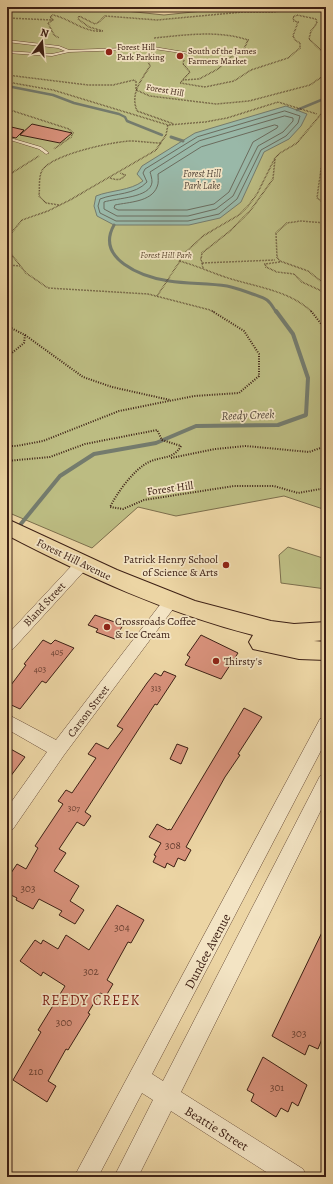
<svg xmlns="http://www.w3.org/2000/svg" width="333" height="1184" viewBox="0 0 333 1184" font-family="Alegreya,serif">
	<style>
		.green { fill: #bcbc82; stroke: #7c6e4c }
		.water { fill: #99b8a8; stroke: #747b6d }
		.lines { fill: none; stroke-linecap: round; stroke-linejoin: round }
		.shore { stroke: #6b6c5e; stroke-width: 1 }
		.stream-far3 { stroke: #747b6d; stroke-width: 2.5 }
		.stream-far2 { stroke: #747b6d; stroke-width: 3 }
		.stream-far1 { stroke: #747b6d; stroke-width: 4 }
		.stream { stroke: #747b6d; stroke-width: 5 }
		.building { fill: #d9927c; stroke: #3d2015 }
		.service-casing { stroke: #694d39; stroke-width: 1 }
		.minor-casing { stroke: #694d39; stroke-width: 1 }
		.primary-casing { stroke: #3d2015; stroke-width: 2 }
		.path-far1 { stroke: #3d2015; stroke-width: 1.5; stroke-dasharray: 0.5 1; stroke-linecap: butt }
		.path { stroke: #3d2015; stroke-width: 2; stroke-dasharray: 1 1.5; stroke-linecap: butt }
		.service { fill: #f3e4c4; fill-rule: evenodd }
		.minor { fill: #f3e4c4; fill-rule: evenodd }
		.primary { fill: #ecd5a4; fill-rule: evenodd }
		.poi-dot { fill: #8f2418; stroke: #f3e4c4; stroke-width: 1.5 }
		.labels { text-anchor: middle; stroke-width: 3.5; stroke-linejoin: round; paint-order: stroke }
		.far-poi-label { font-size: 9px; fill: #3d2015; stroke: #f3e4c4; text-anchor: start }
		.far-street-label { font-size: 9px; fill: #3d2015; stroke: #f3e4c4 }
		.far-park-label { font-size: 9px; font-style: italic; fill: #5d4730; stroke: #f3e4c4 }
		.number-label { font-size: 9px; fill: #643c2f }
		.far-water-label { font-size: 10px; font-style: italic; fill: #54463a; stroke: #f3e4c4 }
		.street-label { font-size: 11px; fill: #3d2015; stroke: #f3e4c4 }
		.poi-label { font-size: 11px; fill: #3d2015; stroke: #f3e4c4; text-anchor: start }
		.near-number-label { font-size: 11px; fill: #643c2f }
		.water-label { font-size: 12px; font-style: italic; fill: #54463a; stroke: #f3e4c4 }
		.near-street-label { font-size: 13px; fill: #3d2015; stroke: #f3e4c4 }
		.near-neighbourhood-label { font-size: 14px; letter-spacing: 1px; fill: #7a1f14; stroke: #f3e4c4 }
	</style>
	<rect width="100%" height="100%" fill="#ecd5a4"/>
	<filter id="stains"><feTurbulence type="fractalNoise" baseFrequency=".005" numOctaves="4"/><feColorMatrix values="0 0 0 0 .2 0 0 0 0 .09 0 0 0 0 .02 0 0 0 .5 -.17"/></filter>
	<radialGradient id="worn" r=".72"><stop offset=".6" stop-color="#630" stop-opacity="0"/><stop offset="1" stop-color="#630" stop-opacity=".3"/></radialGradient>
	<g class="green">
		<polygon points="7,7 100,7 107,9 164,15 241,7 326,7 326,510 284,496 176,516 138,507 92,548 7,512"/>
		<polygon points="288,547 326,559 326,589 281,583 279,555"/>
	</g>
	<path class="water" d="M 286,106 L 307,114 L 301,126 L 289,139 L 264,152 L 241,202 L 220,218 L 189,225 L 114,225 L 97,216 L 94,206 L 96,196 C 111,190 130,191 143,181 L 137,174 L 142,166 L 195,133 Z"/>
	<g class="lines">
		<g class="shore">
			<path d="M 285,111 L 300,116 L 298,123 L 286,136 L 261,150 L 237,199 L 219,214 L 188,221 L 116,221 L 100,213 L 98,206 L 100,199 C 115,193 135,195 147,182 L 143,173 L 145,169 L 197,137 Z"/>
			<path d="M 285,116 L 293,118 L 293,121 L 283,132 L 258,146 L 233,196 L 216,209 L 188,216 L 117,216 L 104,209 L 104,202 C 116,198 151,198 152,182 C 152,179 151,175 150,172 L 199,141 Z"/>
			<path d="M 275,125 L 278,126 L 277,128 L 253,142 L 229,192 L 214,204 L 187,210 L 118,210 L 114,208 L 115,205 C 129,202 151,202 157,187 C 159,183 158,178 158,174 L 201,147 Z"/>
		</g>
		<g class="stream-far3">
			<polyline points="7,86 53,95 74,103 119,114 125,117 127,121 162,135"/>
			<polyline points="297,110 326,98"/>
		</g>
		<g class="stream-far2">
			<polyline points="171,137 183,141"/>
			<path d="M 114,225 C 95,259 142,277 169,281 C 188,284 208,283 227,286 C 233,287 263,297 267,300 C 271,303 274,309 276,312"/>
		</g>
		<polyline class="stream-far1" points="11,536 60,476 94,454 156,443 196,426 278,425 306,415 308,378 293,334 276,311"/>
		<polyline class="stream" points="7,541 12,535"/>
	</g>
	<g class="building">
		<polygon points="32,124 72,133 60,143 20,135"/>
		<polygon points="7,126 24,130 16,138 7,136"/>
		<polygon points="95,615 123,625 115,639 96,632 98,629 88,625"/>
		<polygon points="201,635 238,653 221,679 185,665 190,657 187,655"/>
		<polygon points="43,640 51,644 55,640 74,648 46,683 42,681 20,709 7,703 7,683 11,685 26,665 24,664"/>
		<polygon points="164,671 176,676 157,705 155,704 85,812 91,816 84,826 77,822 59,849 66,853 54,871 79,886 70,901 84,910 75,924 59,915 62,911 39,899 33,909 16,900 17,898 7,893 7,879 17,864 26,869 38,848 35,846 63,804 58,801 66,790 72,793 96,758 88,754 96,743 108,749 123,729 117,726 147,683 155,673 161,676"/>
		<polygon points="244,708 262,717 238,754 240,755 225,777 186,847 191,850 185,861 178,858 174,867 167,863 165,868 153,862 156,856 154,855 161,843 149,837 157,824 168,830 169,829 171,830"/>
		<polygon points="177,744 188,748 181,764 170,759"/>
		<polygon points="7,747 25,757 7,781"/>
		<polygon points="117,905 144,920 131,943 128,942 107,980 113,984 106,996 100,993 88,1013 90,1014 68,1050 66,1049 48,1081 56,1086 47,1102 13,1080 41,1032 38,1030 65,986 43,972 41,976 20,961 35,940 41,944 43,940 58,949 66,935 89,950"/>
		<polygon points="326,924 326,1029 318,1049 309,1045 305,1055 272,1036"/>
		<polygon points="263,1057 307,1085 298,1106 292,1102 288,1112 281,1108 276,1117 251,1101 254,1094 247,1090"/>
	</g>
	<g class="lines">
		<g class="service-casing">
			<g id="service">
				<polygon points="7,40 59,46 69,50 154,47 190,53 188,54 154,49 69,52 52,56 7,53 7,51 52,54 65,51 58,48 7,42"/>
				<polygon points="7,137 41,147 49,153 46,154 39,149 7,139"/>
			</g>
		</g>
		<g class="minor-casing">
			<g id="minor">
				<polygon points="82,559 87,560 89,564 87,568 13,649 7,651 7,635 77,560"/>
				<polygon points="171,595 176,597 179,601 176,605 64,755 13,829 7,831 7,808 47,752 7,729 7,714 56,740 166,597"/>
				<polygon points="326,717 326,741 152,1074 163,1081 320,776 326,774 326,800 181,1092 303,1169 307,1177 274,1177 171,1111 138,1177 114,1177 153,1100 142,1093 98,1177 74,1177 320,719"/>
			</g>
		</g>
		<g class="primary-casing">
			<path id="primary" d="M 7,519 L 117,570 L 195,601 L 271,621 L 294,624 L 326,622 L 326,640 L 314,641 L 326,642 L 326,660 L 299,659 L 253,649 L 249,642 L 253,635 C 166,613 86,576 7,535 Z"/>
		</g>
		<g class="path-far1">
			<polyline points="7,18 52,20"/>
			<path d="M 53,20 L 50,17 L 53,15 C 71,19 84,33 103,31 L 89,27 L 78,19 L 79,16 L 95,24 L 99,22 L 105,16 L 157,20 L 243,12 L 273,12 L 301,8 L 326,12"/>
			<polyline points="53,20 48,23 54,35 59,38"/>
			<path d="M 154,38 C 185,35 218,30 248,40 L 244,49 L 231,57 L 218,69 L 199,79 L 183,80"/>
			<path d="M 146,56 L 150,66 C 141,81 130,93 137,111 L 174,124"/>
			<polyline points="184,60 183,64 190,72 180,83 205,87 234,81 251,70 288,58 300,48 300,43 295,40 293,36 298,22 294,21 293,17 297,15 316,19 317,23 311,31 309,39 326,55"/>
			<polyline points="7,75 88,85 113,85 134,80 136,81 136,90 150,96 216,104 249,101 310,85 326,74"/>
			<polyline points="7,82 53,90 168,125 205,122 227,118 278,102 317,114"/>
			<polyline points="7,109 69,129 73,133 71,137 54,149"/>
			<polyline points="326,159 321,169 317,198 326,204"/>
			<polyline points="7,176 39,156"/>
			<path d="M 110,178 C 116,180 121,181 125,175 L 120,173"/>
			<path d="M 59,205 L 46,203 L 39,196 C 40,188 38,176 43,169 C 55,154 111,142 130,141 C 140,141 151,143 161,143"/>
			<polyline points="326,223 301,221 287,223 276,233 277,257 280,262 265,264 266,267 277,272 294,274 302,282 326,293"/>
			<polyline points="7,238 22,220 48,211 70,200 156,150 166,135 168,125"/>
			<polyline points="7,241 11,254 26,273 48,288 148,294 210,310 214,312"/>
			<path d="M 179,261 C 195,265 210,272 225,277 C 255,287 289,290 312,312"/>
			<polyline points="280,261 308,271 326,285"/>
			<polyline points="202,263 275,260"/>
			<polyline points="7,265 20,266"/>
			<polyline points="203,268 201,259 202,253 230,231 250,211 273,179 275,159"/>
			<polyline points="157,296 186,252 203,236 239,215 248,206 257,194 275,158 280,153 297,143 326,108"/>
		</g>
		<g class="path">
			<polyline points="311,311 326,330"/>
			<polyline points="7,326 25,335 24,343 7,357"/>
			<polyline points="25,335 83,377 112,387 170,400"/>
			<polyline points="7,446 16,446 43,441 119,411 194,396 239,393 259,376 259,354 244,331 212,311"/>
			<polyline points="171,458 215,449 246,446 309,452 326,446"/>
			<path d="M 7,461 L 50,457 L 85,444 L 157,430 L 162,440 L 181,446 C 173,460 161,456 149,462 C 134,469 117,493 110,507 L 123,509 L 144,500 L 234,486 L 274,486 L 298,493 L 326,488"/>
		</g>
		<use href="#service" class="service"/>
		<use href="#minor" class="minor"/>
		<use href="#primary" class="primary"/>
	</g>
	<g class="poi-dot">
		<circle cx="109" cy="52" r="4"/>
		<circle cx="180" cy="56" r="4"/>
		<circle cx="226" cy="565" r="4"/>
		<circle cx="107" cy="627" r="4"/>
		<circle cx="216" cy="661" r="4"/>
	</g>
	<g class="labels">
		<g class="far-poi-label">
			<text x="117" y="50">Forest Hill<tspan x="117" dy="10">Park Parking</tspan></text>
			<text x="188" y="54">South of the James<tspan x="188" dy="10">Farmers Market</tspan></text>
		</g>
		<g class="far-street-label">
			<text transform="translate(165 90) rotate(10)" y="3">Forest Hill</text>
		</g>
		<g class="far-park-label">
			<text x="166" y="258">Forest Hill Park</text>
		</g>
		<g class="number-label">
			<text x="57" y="655">405</text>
			<text x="40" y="672">403</text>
			<text x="156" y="691">313</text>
			<text x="74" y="811">307</text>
		</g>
		<g class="far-water-label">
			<text x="202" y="177">Forest Hill<tspan x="202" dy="12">Park Lake</tspan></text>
		</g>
		<g class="street-label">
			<text transform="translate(170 488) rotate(-8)" y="4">Forest Hill</text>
			<text transform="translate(74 559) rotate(26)" y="4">Forest Hill Avenue</text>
			<text transform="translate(44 604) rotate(-47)" y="4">Bland Street</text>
			<text transform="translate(88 711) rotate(-53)" y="4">Carson Street</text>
		</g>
		<g class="poi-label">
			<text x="218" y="563" text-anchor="end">Patrick Henry School<tspan x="218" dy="13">of Science &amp; Arts</tspan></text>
			<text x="115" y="625">Crossroads Coffee<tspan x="115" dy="13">&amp; Ice Cream</tspan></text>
			<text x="224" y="665">Thirsty's</text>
		</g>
		<g class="near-number-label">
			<text x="173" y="849">308</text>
			<text x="28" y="892">303</text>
			<text x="122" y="931">304</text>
			<text x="91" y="975">302</text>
			<text x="64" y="1026">300</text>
			<text x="299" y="1037">303</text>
			<text x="36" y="1075">210</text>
			<text x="277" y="1091">301</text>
		</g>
		<g class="water-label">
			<text transform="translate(248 415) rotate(-2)" y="4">Reedy Creek</text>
		</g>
		<g class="near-street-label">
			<text transform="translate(207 951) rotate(-62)" y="5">Dundee Avenue</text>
			<text transform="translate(217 1128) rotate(32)" y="5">Beattie Street</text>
		</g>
		<g class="near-neighbourhood-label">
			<text x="91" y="1005">REEDY CREEK</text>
		</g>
	</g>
	<rect width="333" height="1184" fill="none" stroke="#ecd5a4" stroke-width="24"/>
	<rect x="8" y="8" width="317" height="1168" fill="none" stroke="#3d2015" stroke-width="2"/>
	<rect x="12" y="12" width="309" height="1160" fill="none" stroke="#3d2015"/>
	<g transform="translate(42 42) rotate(16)" stroke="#f3e4c4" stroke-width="3" paint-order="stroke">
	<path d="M0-3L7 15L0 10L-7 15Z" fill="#3d2015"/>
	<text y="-6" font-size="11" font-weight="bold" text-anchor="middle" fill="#3d2015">N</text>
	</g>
	<rect width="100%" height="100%" filter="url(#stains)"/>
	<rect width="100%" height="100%" fill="url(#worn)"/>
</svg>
